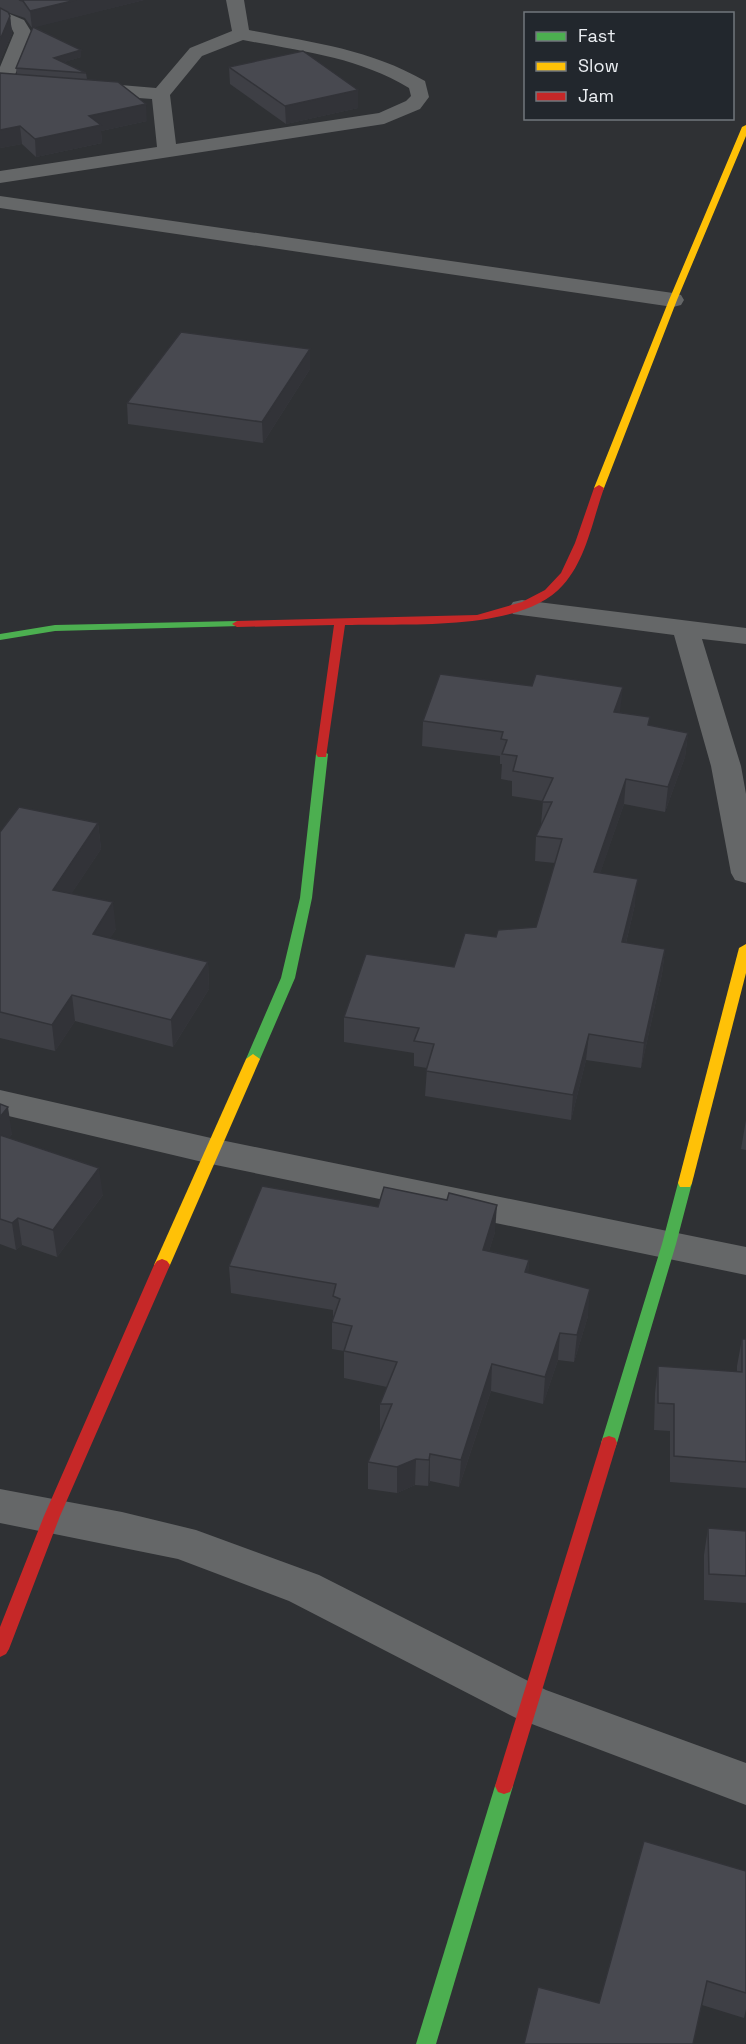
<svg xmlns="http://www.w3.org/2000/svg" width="746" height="2044" viewBox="0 0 746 2044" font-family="'Space Grotesk',sans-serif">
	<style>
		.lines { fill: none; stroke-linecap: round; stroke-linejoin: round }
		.street { fill: #656768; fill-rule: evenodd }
		.fast { fill: #4caf50; fill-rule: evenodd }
		.slow { fill: #ffc107; fill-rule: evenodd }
		.jam { fill: #c62828; fill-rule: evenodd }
		.wall { fill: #3e3f45 }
		.shaded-wall { fill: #323338 }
		.building { fill: #484950; stroke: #323338; stroke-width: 1.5 }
	</style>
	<rect width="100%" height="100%" fill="#2f3134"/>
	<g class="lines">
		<g class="street">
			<path d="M 226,0 L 244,0 L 249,30 C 310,42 370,49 425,81 L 429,97 L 420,109 L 384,124 L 0,183 L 0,171 L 157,147 L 152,99 L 85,94 L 78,92 L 76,88 L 78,84 L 85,82 L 156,88 L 190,48 L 232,31 ZM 243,40 C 300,51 358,57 409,88 L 411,96 L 406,101 L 379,113 L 176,144 L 170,95 L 202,56 Z"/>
			<polygon points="0,10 24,20 32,33 12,82 10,86 0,88 0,67 14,33 11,27 0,22"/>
			<polygon points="0,196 673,293 681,295 684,300 681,305 673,307 0,208"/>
			<polygon points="522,600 746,628 746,644 702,639 741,766 746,794 746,883 735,880 731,873 711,766 674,635 513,614 509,608 513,602"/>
			<polygon points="0,1090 211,1138 746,1247 746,1275 211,1164 0,1114"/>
			<polygon points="0,1489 122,1512 196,1530 319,1575 546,1690 746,1763 746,1805 516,1718 289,1601 178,1559 0,1523"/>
		</g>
		<g class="fast">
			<polygon points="237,621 241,622 241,626 55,631 0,640 0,634 55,625"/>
			<polygon points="322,750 328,754 312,898 295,978 260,1059 253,1064 246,1059 281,978 300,898 316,754"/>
			<polygon points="685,1178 690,1179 692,1183 676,1244 617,1443 615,1448 609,1450 603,1448 601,1443 662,1244 678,1183 680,1179"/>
			<polygon points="504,1778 510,1780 513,1786 436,2044 416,2044 495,1786 498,1780"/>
		</g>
		<g class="slow">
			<polygon points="746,125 746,136 677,300 604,488 603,490 595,490 594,488 669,300 742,127"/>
			<polygon points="746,944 746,973 692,1183 690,1187 680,1187 678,1183 739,948"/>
			<polygon points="253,1054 260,1059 170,1265 167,1269 157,1269 154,1265 246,1059"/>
		</g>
		<g class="jam">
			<path d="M 599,485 L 604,488 C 593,519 586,560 563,585 C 521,633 404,623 345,625 L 326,757 L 318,757 L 316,754 L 334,625 L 237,627 L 232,624 L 237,621 L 477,615 L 522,602 L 545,590 L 561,573 L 575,543 L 594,488 Z"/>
			<polygon points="162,1259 167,1261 170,1265 60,1516 9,1649 6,1654 0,1657 0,1627 44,1516 154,1265 157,1261"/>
			<polygon points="609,1436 615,1438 617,1443 513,1786 510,1792 504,1794 498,1792 495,1786 601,1443 603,1438"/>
		</g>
	</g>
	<g class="wall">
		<polygon points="0,0 144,0 34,27 81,50 81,57 64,62 86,73 87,79 147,121 101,131 102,143 36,157 22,144 0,148 17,74 16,68 33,27 32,28 25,18 7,12 10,16 12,33 0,61"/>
		<polygon points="229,67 358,108 286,124 230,84"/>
		<polygon points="310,369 263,443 128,424 127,403"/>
		<polygon points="620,713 649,725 688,733 685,757 665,812 624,804 600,873 635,904 626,943 665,949 662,974 641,1068 586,1060 571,1120 425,1096 427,1068 414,1066 414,1053 344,1042 344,1017 454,967 496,937 536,927 555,863 535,861 536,836 541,825 543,801 512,796 512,781 501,779 502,764 500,764 500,756 422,746 423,721"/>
		<polygon points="98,823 101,849 71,894 116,929 110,938 208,962 209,989 173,1047 75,1021 55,1051 0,1038 0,832"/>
		<polygon points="0,1104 12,1134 9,1138 103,1195 57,1257 22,1245 16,1250 0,1244"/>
		<polygon points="746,1120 746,1150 741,1149"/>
		<polygon points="495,1232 489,1251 529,1260 528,1273 588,1316 574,1362 558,1360 543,1404 491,1391 459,1487 430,1481 428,1486 415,1485 397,1493 368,1489 368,1462 381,1430 380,1430 380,1404 387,1387 344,1378 344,1351 332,1349 332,1322 333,1317 333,1310 231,1293 229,1266"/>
		<polygon points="742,1339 746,1339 746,1488 670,1482 670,1431 654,1430 655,1393 658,1366 737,1372 737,1366"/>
		<polygon points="708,1528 746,1531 746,1603 704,1600 704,1555"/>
		<polygon points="746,1871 746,2009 744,2018 702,2005 599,2003"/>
	</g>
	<g class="shaded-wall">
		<polygon points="76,0 144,0 32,28 30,11"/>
		<polygon points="10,16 12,33 0,61 0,40"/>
		<polygon points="81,50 81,57 55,65 54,58"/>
		<polygon points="358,90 358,108 286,124 285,106"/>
		<polygon points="146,104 147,121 101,131 102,143 36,157 35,139 89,116"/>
		<polygon points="20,126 22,144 0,148 0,130"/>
		<polygon points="310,349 310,369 263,443 262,422"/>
		<polygon points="623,687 620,712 612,737 614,712"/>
		<polygon points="688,733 685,757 665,812 668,787"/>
		<polygon points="626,779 624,804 592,897 594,872"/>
		<polygon points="98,823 101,849 56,917 53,890"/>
		<polygon points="638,879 635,904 620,968 622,942"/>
		<polygon points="113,902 116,929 96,961 93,934"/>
		<polygon points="665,949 662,974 641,1068 644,1043"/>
		<polygon points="208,962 209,989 173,1047 171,1020"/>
		<polygon points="72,995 75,1021 55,1051 52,1025"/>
		<polygon points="589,1034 586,1060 571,1120 573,1095"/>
		<polygon points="8,1107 12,1134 0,1150 0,1117"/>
		<polygon points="99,1168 103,1195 57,1257 53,1230"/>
		<polygon points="497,1205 495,1232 481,1277 483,1250"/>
		<polygon points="18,1218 22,1245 16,1250 12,1223"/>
		<polygon points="529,1260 527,1287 525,1272"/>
		<polygon points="590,1289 588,1316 574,1362 577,1335"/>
		<polygon points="560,1333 558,1360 543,1404 545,1377"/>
		<polygon points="492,1364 491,1391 459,1487 461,1460"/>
		<polygon points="430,1454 430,1481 428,1486 429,1460"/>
		<polygon points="416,1459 415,1485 397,1493 397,1467"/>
	</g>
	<g class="building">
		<polygon points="19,0 76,0 30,11 23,1"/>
		<polygon points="0,8 8,12 10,16 0,40"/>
		<polygon points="33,27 81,50 54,58 86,73 16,68"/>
		<polygon points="303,51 358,90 285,106 229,67"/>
		<polygon points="0,73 118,82 146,104 89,116 101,125 35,139 20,126 0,130"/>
		<polygon points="181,332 310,349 262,422 127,403"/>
		<polygon points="440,674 532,686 536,674 623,687 614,712 650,717 648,725 688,733 668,787 626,779 594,872 638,879 622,942 665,949 644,1043 589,1034 573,1095 426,1071 434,1044 414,1041 419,1028 344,1017 366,954 454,967 465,933 496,937 498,930 536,927 562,839 536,836 552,802 542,802 553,778 513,771 517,756 502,754 507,740 501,739 503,732 423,721"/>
		<polygon points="19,807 98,823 53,890 113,902 93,934 208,962 171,1020 72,995 52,1025 0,1012 0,832"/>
		<polygon points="0,1104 8,1107 0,1117"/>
		<polygon points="0,1135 99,1168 53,1230 18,1218 12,1223 0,1219"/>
		<polygon points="262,1186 378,1207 384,1187 447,1200 449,1193 497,1205 483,1250 529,1260 525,1272 590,1289 577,1335 560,1333 545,1377 492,1364 461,1460 430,1454 429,1460 416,1459 397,1467 368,1462 392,1404 380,1404 397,1362 344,1351 352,1326 332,1322 340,1299 333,1296 336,1284 229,1266"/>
		<polygon points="742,1339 746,1339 746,1462 674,1456 674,1404 658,1403 658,1366 742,1372"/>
		<polygon points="708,1528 746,1531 746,1576 709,1574"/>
		<polygon points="644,1841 746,1871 746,1993 707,1981 693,2044 524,2044 538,1987 599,2003"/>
	</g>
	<rect x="524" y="12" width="210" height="108" fill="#22272d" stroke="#72777c" stroke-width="1.5"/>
	<rect x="536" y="32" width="30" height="9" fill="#4caf50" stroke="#72777c" stroke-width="1.5"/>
	<text x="578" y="42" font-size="18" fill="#ebeef2">Fast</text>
	<rect x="536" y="62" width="30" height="9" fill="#ffc107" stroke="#72777c" stroke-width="1.5"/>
	<text x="578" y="72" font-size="18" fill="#ebeef2">Slow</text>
	<rect x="536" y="92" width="30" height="9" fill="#c62828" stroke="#72777c" stroke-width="1.5"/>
	<text x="578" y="102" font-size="18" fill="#ebeef2">Jam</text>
</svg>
